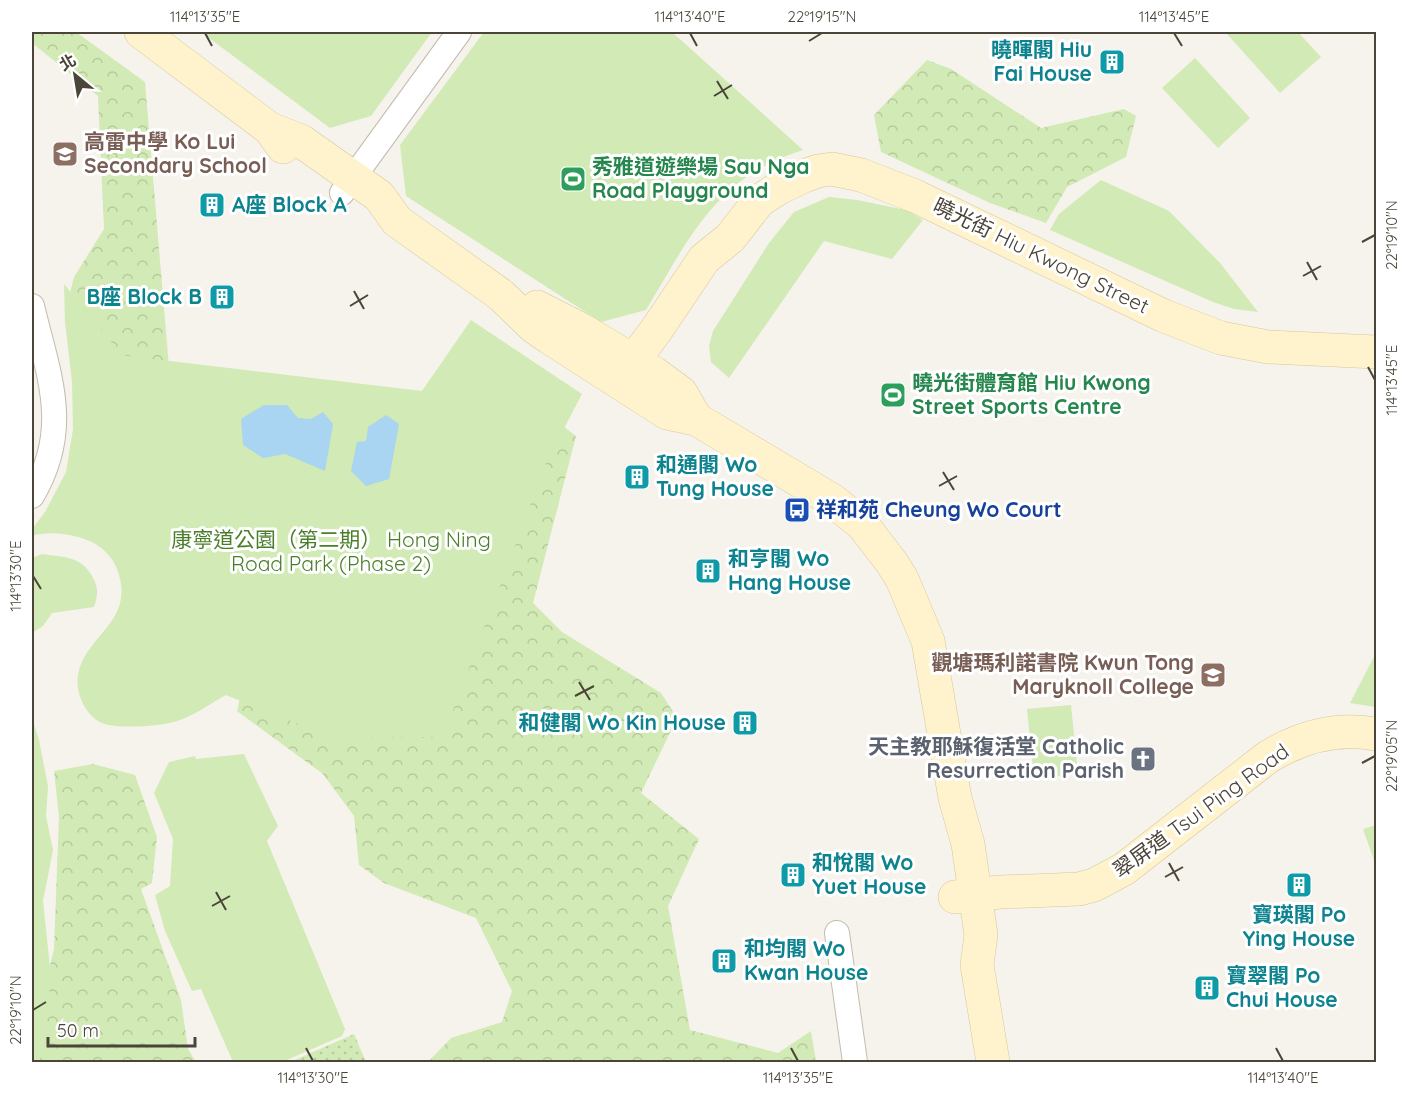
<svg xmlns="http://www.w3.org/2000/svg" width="1408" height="1094" viewBox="0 0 1408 1094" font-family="Quicksand,'Noto Sans TC',sans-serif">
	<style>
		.grass { fill: url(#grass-dots) }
		.forest { fill: url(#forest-crowns) }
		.park { fill: #d2eab5 }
		.water { fill: #a9d4f2 }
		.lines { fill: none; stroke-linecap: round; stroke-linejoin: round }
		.street-casing { stroke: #c2bbae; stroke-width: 26 }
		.secondary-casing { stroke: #d6c79b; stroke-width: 34 }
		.street { stroke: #fff; stroke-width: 24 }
		.secondary { stroke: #fff3cd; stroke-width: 33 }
		.ticks { fill: none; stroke: #4b4439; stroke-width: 2 }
		.labels { text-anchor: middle; stroke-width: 6; stroke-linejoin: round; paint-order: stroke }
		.culture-label { font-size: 21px; font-weight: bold; fill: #0d838f; stroke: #fff; text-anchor: start }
		.education-label { font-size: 21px; font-weight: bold; fill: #785e54; stroke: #fff; text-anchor: start }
		.leisure-label { font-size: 21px; font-weight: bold; fill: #27864d; stroke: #fff; text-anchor: start }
		.street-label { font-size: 21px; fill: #4b4439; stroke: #fff }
		.transit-label { font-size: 21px; font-weight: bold; fill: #164399; stroke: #fff; text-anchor: start }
		.park-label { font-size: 21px; fill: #4a7f2a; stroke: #fff }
		.worship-label { font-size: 21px; font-weight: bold; fill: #5b616d; stroke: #fff; text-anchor: end }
		.neatline { fill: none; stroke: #4b4439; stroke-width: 2 }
		.ticks-label { font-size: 15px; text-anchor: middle; fill: #4b4439 }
	</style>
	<defs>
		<pattern id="grass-dots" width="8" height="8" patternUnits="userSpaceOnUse" patternTransform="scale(1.5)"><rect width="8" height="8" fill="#d2eab5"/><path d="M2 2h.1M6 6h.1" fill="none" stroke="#b6ca9c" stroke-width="1.8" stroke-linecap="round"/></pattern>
		<pattern id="forest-crowns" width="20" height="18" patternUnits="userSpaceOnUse" patternTransform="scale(1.5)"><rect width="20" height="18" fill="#d2eab5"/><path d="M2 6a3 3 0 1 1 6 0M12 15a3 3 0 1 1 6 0" fill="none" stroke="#b6ca9c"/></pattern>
	</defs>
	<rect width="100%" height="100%" fill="#f6f3ec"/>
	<polygon class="grass" points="354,1034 366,1062 290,1062"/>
	<g class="forest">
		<polygon points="32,32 76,32 145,82 170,379 92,366 69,297 74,277 104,229 98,96 32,43"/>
		<polygon points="927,60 951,69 1041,128 1124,109 1136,116 1126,157 1067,187 1046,223 990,203 881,152 874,115"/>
		<polygon points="556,421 576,436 533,603 562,632 661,693 677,718 641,793 699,839 668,906 690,1030 778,1053 811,1031 816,1062 428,1062 451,1038 502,1022 512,991 476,918 384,883 359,865 354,816 323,774 237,711 242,690"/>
		<polygon points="93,764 135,775 157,837 152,883 141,889 181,1000 188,1049 196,1062 32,1062 32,1038 54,949 59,817 54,771"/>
	</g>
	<g class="park">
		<polygon points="201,32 432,32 371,116 330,128"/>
		<path d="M 484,32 L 672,32 L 803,150 C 716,177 690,237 646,310 L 601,322 L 406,196 L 400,145 Z"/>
		<polygon points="1230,32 1298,32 1321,57 1280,93 1227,34"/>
		<polygon points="1195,58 1250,118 1218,148 1162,88"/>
		<polygon points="1101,180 1169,211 1220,263 1258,312 1234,309 1213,302 1050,230 1059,214"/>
		<polygon points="829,197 857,200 906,210 923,220 892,259 824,241 729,378 711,362 709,346 713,331 769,243 794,212"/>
		<path d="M 64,284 L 112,343 L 111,354 L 422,391 L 471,320 L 582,394 L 547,461 L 443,737 L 333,738 L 226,695 C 211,703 194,716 177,721 C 162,726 120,729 105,724 C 86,718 75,693 78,675 C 85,634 137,622 117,569 C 113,558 104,549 94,543 C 76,534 50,530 32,536 L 32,529 L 45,512 L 66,472 L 73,429 L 72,382 L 65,322 Z"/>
		<path d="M 42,554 C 63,557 81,556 92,576 C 99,588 98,595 94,607 L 52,613 L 43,626 L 32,633 L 32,558 Z"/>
		<polygon points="1376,653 1376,707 1350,703"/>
		<polygon points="1071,705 1078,774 1034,779 1027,709"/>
		<polygon points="32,718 39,740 48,786 46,816 53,850 43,901 51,977 45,1031 39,1062 32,1062"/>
		<polygon points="244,754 278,826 267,841 345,1029 342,1036 282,1062 233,1062 201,989 192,991 165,931 155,895 170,886 173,839 154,793 169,762 195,756 196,759"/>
		<polygon points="1376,825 1376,866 1363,829"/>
	</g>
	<g class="water">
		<polygon points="264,405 287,405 298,418 311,419 323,412 333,424 325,471 285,454 263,458 243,445 241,419"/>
		<polygon points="386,415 399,424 389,479 366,486 351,471 357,442 366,441 368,427"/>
	</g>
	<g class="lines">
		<g class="street-casing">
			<g id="street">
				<polyline points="342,193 459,32"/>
				<path d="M 32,306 C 49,377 72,428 32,496"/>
				<polyline points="837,933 855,1062"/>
			</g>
		</g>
		<g class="secondary-casing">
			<g id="secondary">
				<polyline points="141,32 270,129 283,147"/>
				<polyline points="270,129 301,141 379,196 397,221 501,295 534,327 550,338 667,413 696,419 832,500 862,524 892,563 902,579 928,641 955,798 968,844 981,935 977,965 993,1062"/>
				<polyline points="537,307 582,330 654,373 681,393 696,419"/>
				<polyline points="618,381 657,329 704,259 730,238 759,201 779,188 804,176 818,171 832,169 861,175 915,196 1164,316 1221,338 1268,347 1376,352"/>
				<path d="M 955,897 L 1000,892 L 1079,889 L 1094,885 L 1124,869 L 1268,757 C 1302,736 1337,727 1376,734"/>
			</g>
		</g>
		<use href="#street" class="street"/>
		<use href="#secondary" class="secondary"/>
	</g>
	<path class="ticks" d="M 205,33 L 212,46M 690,33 L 697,46M 1174,33 L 1182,46M 809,41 L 822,33M 717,81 L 728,99M 714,96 L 732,85M 1362,242 L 1375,235M 1307,262 L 1317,280M 1303,276 L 1321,266M 354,291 L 364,309M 350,306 L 368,295M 1368,367 L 1375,380M 943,472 L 954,490M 939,486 L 957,476M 33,576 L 41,589M 579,682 L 590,700M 575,696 L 594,686M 1362,763 L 1375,756M 1169,863 L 1179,881M 1165,877 L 1183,867M 216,892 L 226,910M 212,906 L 230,896M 33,1010 L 46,1002M 306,1048 L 313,1061M 791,1048 L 798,1061M 1276,1048 L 1283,1061"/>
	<defs>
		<g id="building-square" transform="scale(1.35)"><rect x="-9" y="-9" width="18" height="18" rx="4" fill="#0f9aa8" stroke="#fff"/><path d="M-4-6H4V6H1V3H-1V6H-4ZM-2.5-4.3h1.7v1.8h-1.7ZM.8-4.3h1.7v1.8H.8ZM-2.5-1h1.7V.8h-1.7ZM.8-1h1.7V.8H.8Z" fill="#fff"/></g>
		<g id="school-square" transform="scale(1.35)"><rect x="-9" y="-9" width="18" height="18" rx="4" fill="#8d6e63" stroke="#fff"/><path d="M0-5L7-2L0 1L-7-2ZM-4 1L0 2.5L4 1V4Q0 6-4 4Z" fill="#fff"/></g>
		<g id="stadium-square" transform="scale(1.35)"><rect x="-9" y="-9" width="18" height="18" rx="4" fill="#2e9e5b" stroke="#fff"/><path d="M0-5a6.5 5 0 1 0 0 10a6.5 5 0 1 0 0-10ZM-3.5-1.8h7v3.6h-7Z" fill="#fff"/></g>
		<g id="bus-square" transform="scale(1.35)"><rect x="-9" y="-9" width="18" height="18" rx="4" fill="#1a4fb4" stroke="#fff"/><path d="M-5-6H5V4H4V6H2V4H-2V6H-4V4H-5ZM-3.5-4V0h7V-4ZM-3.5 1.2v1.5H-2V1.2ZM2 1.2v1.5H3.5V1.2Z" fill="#fff"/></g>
		<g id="church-square" transform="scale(1.35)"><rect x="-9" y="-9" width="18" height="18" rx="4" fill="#6b7280" stroke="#fff"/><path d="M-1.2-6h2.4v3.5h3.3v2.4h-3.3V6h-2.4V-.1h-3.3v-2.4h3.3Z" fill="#fff"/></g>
	</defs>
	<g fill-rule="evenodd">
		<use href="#building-square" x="1112" y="62"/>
		<use href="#school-square" x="65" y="154"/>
		<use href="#stadium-square" x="573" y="179"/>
		<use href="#building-square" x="212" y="205"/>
		<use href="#building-square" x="222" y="297"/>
		<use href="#stadium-square" x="893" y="395"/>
		<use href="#building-square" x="637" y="477"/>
		<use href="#bus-square" x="797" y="510"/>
		<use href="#building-square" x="708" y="571"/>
		<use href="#school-square" x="1213" y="675"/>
		<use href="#building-square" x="745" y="723"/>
		<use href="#church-square" x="1143" y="759"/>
		<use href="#building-square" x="793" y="875"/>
		<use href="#building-square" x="1299" y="885"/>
		<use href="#building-square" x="724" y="961"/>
		<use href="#building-square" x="1207" y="988"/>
	</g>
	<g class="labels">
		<g class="culture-label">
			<text x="1092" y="57" text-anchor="end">曉暉閣 Hiu<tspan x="1092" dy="24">Fai House</tspan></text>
			<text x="232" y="212">A座 Block A</text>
			<text x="202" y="304" text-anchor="end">B座 Block B</text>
			<text x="656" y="472">和通閣 Wo<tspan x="656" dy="24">Tung House</tspan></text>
			<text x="728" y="566">和亨閣 Wo<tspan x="728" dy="24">Hang House</tspan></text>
			<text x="726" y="730" text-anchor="end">和健閣 Wo Kin House</text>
			<text x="812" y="870">和悅閣 Wo<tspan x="812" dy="24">Yuet House</tspan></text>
			<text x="1299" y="922" text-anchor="middle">寶瑛閣 Po<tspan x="1299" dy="24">Ying House</tspan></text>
			<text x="744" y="956">和均閣 Wo<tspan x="744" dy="24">Kwan House</tspan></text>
			<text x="1226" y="983">寶翠閣 Po<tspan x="1226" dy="24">Chui House</tspan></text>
		</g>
		<g class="education-label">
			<text x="84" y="149">高雷中學 Ko Lui<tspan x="84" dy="24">Secondary School</tspan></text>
			<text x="1194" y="670" text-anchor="end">觀塘瑪利諾書院 Kwun Tong<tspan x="1194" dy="24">Maryknoll College</tspan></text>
		</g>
		<g class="leisure-label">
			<text x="592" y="174">秀雅道遊樂場 Sau Nga<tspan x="592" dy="24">Road Playground</tspan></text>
			<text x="912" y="390">曉光街體育館 Hiu Kwong<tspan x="912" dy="24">Street Sports Centre</tspan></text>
		</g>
		<g class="street-label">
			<text transform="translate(1041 256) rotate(26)" y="7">曉光街 Hiu Kwong Street</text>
			<text transform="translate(1201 811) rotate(-36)" y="7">翠屏道 Tsui Ping Road</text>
		</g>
		<g class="transit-label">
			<text x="816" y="517">祥和苑 Cheung Wo Court</text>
		</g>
		<g class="park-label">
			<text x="331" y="547">康寧道公園（第二期） Hong Ning<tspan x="331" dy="24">Road Park (Phase 2)</tspan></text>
		</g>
		<g class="worship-label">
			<text x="1124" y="754">天主教耶穌復活堂 Catholic<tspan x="1124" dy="24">Resurrection Parish</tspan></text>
		</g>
	</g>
	<rect width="1408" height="1094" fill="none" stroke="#ffffff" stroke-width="66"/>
	<g transform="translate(75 75) rotate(330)" stroke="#ffffff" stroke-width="4.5" paint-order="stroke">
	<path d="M0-4.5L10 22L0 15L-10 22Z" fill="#4b4439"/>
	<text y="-9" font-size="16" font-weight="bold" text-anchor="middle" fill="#4b4439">北</text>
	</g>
	<path d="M48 1037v9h147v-9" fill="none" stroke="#4b4439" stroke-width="3"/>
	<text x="57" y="1037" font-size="18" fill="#4b4439" stroke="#ffffff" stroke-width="4.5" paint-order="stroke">50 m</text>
	<rect x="33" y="33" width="1342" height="1028" class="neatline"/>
	<g class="ticks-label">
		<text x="205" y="22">114°13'35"E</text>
		<text x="690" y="22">114°13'40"E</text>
		<text x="822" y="22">22°19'15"N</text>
		<text x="1174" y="22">114°13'45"E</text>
		<text transform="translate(1392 235) rotate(-90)" y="5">22°19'10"N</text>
		<text transform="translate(1392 380) rotate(-90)" y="5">114°13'45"E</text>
		<text transform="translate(16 576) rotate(-90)" y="5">114°13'30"E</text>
		<text transform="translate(1392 756) rotate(-90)" y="5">22°19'05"N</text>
		<text transform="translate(16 1010) rotate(-90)" y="5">22°19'10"N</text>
		<text x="313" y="1083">114°13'30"E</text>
		<text x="798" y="1083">114°13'35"E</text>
		<text x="1283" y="1083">114°13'40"E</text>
	</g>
</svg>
